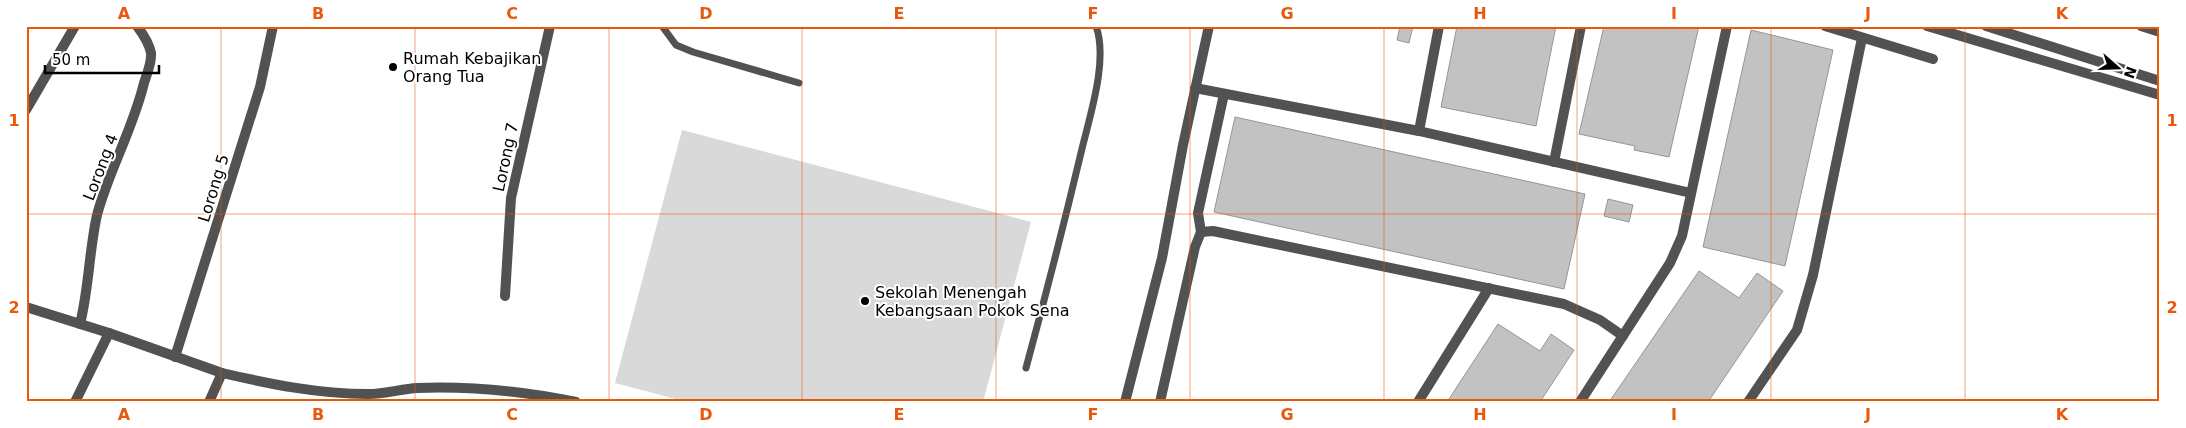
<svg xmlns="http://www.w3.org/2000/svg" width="2186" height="428" viewBox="0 0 2186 428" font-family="'DejaVu Sans',sans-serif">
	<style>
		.green { fill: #d9d9d9 }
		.building { fill: #c2c2c2; stroke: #969696 }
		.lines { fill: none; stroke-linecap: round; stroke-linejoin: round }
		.lane { stroke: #525252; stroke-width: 7 }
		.street { stroke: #525252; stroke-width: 10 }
		.grid { fill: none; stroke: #e8590c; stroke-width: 1; stroke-opacity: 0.55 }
		.poi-dot { fill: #000; stroke: #fff; stroke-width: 2 }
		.labels { text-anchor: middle; stroke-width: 4; stroke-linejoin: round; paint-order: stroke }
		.poi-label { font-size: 16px; fill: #000; stroke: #fff; text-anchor: start }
		.street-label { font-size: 16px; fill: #000; stroke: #fff }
		.neatline { fill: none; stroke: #e8590c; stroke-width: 2 }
		.grid-label { font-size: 16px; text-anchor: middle; font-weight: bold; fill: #e8590c }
	</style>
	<rect width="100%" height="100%" fill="#fff"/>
	<polygon class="green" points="682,130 1031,222 983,402 687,402 615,383"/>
	<g class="building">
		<polygon points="1400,26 1413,26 1409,43 1397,40"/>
		<polygon points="1457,26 1556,26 1536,126 1441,107"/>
		<polygon points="1604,26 1699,26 1669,157 1634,150 1635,146 1579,134"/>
		<polygon points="1751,30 1833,50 1785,266 1703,247"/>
		<polygon points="1235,117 1585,194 1564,289 1214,212"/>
		<polygon points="1608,199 1633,205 1629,222 1604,216"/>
		<polygon points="1699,271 1739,298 1757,273 1783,291 1708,402 1609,402"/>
		<polygon points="1498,324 1540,351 1551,334 1574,350 1540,402 1447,402"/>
	</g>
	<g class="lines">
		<g class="lane">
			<polyline points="662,26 676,45 693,52 799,83"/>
			<path d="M 1026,368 C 1045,298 1063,228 1080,157 C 1088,121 1109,62 1096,26"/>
		</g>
		<g class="street">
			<polyline points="1825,26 1933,59"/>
			<polyline points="1927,26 2160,95"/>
			<polyline points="1986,26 2160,81"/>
			<polyline points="2141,26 2160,32"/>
			<polyline points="1195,88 1419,131 1691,193"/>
			<polyline points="26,110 75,26"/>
			<polyline points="1419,131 1439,26"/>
			<polyline points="1554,162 1581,26"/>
			<polyline points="1201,232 1198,213 1224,94"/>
			<polyline points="505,296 511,198 550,26"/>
			<polyline points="26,307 109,333 222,373"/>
			<path d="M 80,324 C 89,288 89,251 97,215 C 109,170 133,129 144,83 C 147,74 152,62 151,53 C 149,43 143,34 137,26"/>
			<polyline points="175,357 260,87 273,26"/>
			<polyline points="75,402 109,333"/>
			<path d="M 209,402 L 222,373 C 270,384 318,394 368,394 C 385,394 401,389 417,388 C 471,386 523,391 576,402"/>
			<polyline points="1125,402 1162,258 1183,145 1209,26"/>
			<polyline points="1160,402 1195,247 1201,232 1213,231 1564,304 1600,320 1623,336"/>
			<polyline points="1418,402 1489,288"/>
			<polyline points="1580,402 1670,263 1682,236 1727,26"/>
			<polyline points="1748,402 1797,330 1813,275 1862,38"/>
		</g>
	</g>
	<path class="grid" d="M 221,26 L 221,402M 415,26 L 415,402M 609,26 L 609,402M 802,26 L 802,402M 996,26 L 996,402M 1190,26 L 1190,402M 1384,26 L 1384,402M 1577,26 L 1577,402M 1771,26 L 1771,402M 1965,26 L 1965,402M 26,214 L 2160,214"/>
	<g class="poi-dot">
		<circle cx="393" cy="67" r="5"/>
		<circle cx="865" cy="301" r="5"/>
	</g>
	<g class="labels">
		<g class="poi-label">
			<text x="403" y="64">Rumah Kebajikan<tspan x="403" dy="18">Orang Tua</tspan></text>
			<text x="875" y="298">Sekolah Menengah<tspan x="875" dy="18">Kebangsaan Pokok Sena</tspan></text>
		</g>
		<g class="street-label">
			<text transform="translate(505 157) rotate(-78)" y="6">Lorong 7</text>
			<text transform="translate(100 167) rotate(-69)" y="6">Lorong 4</text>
			<text transform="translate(213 188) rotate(-73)" y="6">Lorong 5</text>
		</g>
	</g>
	<rect width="2186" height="428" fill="none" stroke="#ffffff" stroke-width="55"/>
	<g transform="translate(2118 68) rotate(110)" stroke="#ffffff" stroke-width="4" paint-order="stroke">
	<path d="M0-4L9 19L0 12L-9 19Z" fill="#000000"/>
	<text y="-8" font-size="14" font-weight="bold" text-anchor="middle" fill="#000000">N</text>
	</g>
	<path d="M45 65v8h114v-8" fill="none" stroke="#000000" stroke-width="2.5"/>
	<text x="52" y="65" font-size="15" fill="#000000" stroke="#ffffff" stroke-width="4" paint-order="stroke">50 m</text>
	<rect x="28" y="28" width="2130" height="372" class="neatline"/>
	<g class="grid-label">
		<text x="124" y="19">A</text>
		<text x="318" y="19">B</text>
		<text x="512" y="19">C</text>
		<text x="706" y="19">D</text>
		<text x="899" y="19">E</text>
		<text x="1093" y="19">F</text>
		<text x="1287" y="19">G</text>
		<text x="1480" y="19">H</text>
		<text x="1674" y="19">I</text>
		<text x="1868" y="19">J</text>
		<text x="2062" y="19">K</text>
		<text x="14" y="126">1</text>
		<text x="2172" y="126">1</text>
		<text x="14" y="313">2</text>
		<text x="2172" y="313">2</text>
		<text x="124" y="420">A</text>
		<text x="318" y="420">B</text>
		<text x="512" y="420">C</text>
		<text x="706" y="420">D</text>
		<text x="899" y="420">E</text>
		<text x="1093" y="420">F</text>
		<text x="1287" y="420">G</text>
		<text x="1480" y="420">H</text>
		<text x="1674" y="420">I</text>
		<text x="1868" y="420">J</text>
		<text x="2062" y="420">K</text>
	</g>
</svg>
